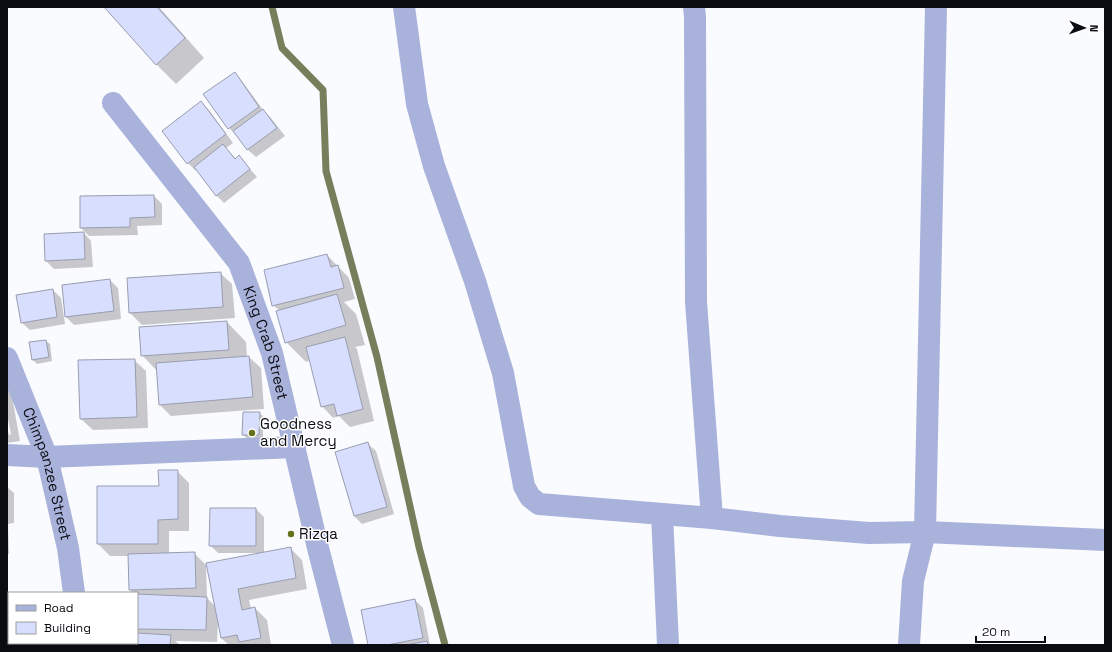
<svg xmlns="http://www.w3.org/2000/svg" width="1112" height="652" viewBox="0 0 1112 652" font-family="'Space Grotesk',sans-serif">
	<style>
		.shadow { fill: #0003 }
		.lines { fill: none; stroke-linecap: round; stroke-linejoin: round }
		.stream { stroke: #767e5c; stroke-width: 7 }
		.building { fill: #d8defe; stroke: #999daf }
		.minor { stroke: #a9b2db; stroke-width: 22 }
		.poi-dot { fill: #64721e; stroke: #fff; stroke-width: 1.5 }
		.labels { text-anchor: middle; stroke-width: 3; stroke-linejoin: round; paint-order: stroke }
		.street-label { font-size: 15px; fill: #0b0c12; stroke: #fff }
		.poi-label { font-size: 15px; fill: #0b0c12; stroke: #fff; text-anchor: start }
	</style>
	<rect width="100%" height="100%" fill="#fafbff"/>
	<g class="shadow">
		<polygon points="105,7 159,7 204,58 176,84 157,65"/>
		<polygon points="235,73 242,81 263,110 271,118 285,136 256,157 248,150 237,135 237,136 229,128"/>
		<polygon points="201,102 209,110 233,143 226,148 236,159 239,156 257,177 224,203 216,195 197,170 196,171 188,163 164,131"/>
		<polygon points="154,196 162,204 162,225 137,226 138,235 89,236 81,228 81,197"/>
		<polygon points="84,233 91,241 93,267 54,269 46,261"/>
		<polygon points="327,255 349,278 355,299 344,302 356,314 365,345 355,347 357,349 374,421 350,427 339,416 333,418 322,406 310,360 306,362 286,342 280,311 273,305"/>
		<polygon points="220,273 232,284 235,318 142,325 130,313 128,279"/>
		<polygon points="110,280 118,288 121,319 74,325 66,317"/>
		<polygon points="53,290 61,298 65,324 30,330 22,323"/>
		<polygon points="227,322 246,342 247,357 249,357 261,368 264,409 171,416 160,405 157,371 142,355"/>
		<polygon points="46,341 50,344 52,361 37,364 33,360"/>
		<polygon points="134,360 146,371 148,428 93,430 81,419"/>
		<polygon points="7,382 10,385 20,441 7,443 7,426 9,435 11,434 7,414"/>
		<polygon points="259,413 263,416 263,439 247,438 243,435"/>
		<polygon points="368,444 376,451 394,514 362,524 354,516 336,453"/>
		<polygon points="177,471 189,483 189,531 169,531 169,554 194,553 206,565 207,598 216,607 257,554 257,553 218,553 210,545 256,509 264,517 264,553 290,548 302,560 307,589 249,600 251,609 255,608 267,620 271,645 229,645 221,638 218,622 217,642 175,641 180,645 124,645 124,643 137,643 137,593 133,593 130,590 129,556 110,556 98,544 98,487 160,487"/>
		<polygon points="7,487 14,493 14,523 8,524 9,554 7,554"/>
		<polygon points="415,600 423,608 430,645 369,645"/>
	</g>
	<g class="lines">
		<polyline class="stream" points="272,7 282,48 323,90 326,171 377,357 419,547 445,645"/>
	</g>
	<g class="building">
		<polygon points="104,7 157,7 185,38 156,65"/>
		<polygon points="235,72 259,107 228,129 203,94"/>
		<polygon points="201,101 226,134 187,164 162,131"/>
		<polygon points="263,109 277,128 247,150 233,131"/>
		<polygon points="223,144 235,159 239,155 250,169 216,196 194,167"/>
		<polygon points="154,195 155,217 130,218 130,227 80,228 80,196"/>
		<polygon points="84,232 85,259 45,261 44,234"/>
		<polygon points="327,254 331,267 338,265 344,288 272,306 264,270"/>
		<polygon points="221,272 223,307 129,313 127,278"/>
		<polygon points="110,279 114,311 65,317 62,285"/>
		<polygon points="53,289 57,317 21,323 16,295"/>
		<polygon points="337,294 346,325 285,343 276,311"/>
		<polygon points="227,321 229,350 141,356 139,327"/>
		<polygon points="345,337 363,409 337,416 334,404 321,407 306,347"/>
		<polygon points="46,340 49,357 32,360 29,342"/>
		<polygon points="249,356 253,397 159,405 156,363"/>
		<polygon points="135,359 137,417 80,419 78,360"/>
		<polygon points="243,412 260,412 259,435 242,435"/>
		<polygon points="368,442 387,507 354,516 335,452"/>
		<polygon points="158,470 178,470 178,519 158,520 158,544 97,544 97,486 159,486"/>
		<polygon points="210,508 256,508 256,546 209,546"/>
		<polygon points="291,547 296,578 238,589 242,610 255,607 261,638 239,642 237,635 221,638 206,563"/>
		<polygon points="195,552 196,588 129,590 128,554"/>
		<polygon points="137,594 207,597 206,630 137,629"/>
		<polygon points="415,599 423,638 387,645 368,645 361,610"/>
		<polygon points="137,633 171,635 170,645 123,645 123,643 137,643"/>
		<polygon points="427,641 428,645 406,645"/>
	</g>
	<g class="lines">
		<g class="minor">
			<polyline points="404,7 417,104 434,166 475,281 503,373 524,486 530,497 539,504 712,518 780,526 869,533 925,532 1105,540"/>
			<polyline points="694,7 695,17 696,302 712,518"/>
			<path id="s1" d="M 113,103 L 239,263 L 272,353 L 318,548 L 343,645"/>
			<path id="s2" d="M 7,358 L 47,457 L 68,548 L 74,593"/>
			<polyline points="7,455 47,457 295,447"/>
			<polyline points="662,514 668,645"/>
			<polyline points="82,643 82,645"/>
			<polyline points="909,645 913,581 925,532 936,7"/>
		</g>
	</g>
	<g class="poi-dot">
		<circle cx="252" cy="433" r="4"/>
		<circle cx="291" cy="534" r="4"/>
	</g>
	<g class="labels">
		<g class="street-label">
			<text dy="5" stroke="none"><textPath href="#s1" startOffset="288">King Crab Street</textPath></text>
			<text dy="5" stroke="none"><textPath href="#s2" startOffset="123">Chimpanzee Street</textPath></text>
		</g>
		<g class="poi-label">
			<text x="260" y="429">Goodness<tspan x="260" dy="17">and Mercy</tspan></text>
			<text x="299" y="539">Rizqa</text>
		</g>
	</g>
	<rect width="1112" height="652" fill="none" stroke="#0b0c12" stroke-width="16"/>
	<rect x="8" y="592" width="130" height="52" fill="#ffffff" stroke="#9d9ea0"/>
	<rect x="16" y="605" width="20" height="6" fill="#a9b2db" stroke="#9d9ea0"/>
	<text x="44" y="612" font-size="12" fill="#0b0c12">Road</text>
	<rect x="16" y="622" width="20" height="12" fill="#d8defe" stroke="#9d9ea0"/>
	<text x="44" y="632" font-size="12" fill="#0b0c12">Building</text>
	<g transform="translate(1084 28) rotate(92)" stroke="#ffffff" stroke-width="3" paint-order="stroke">
	<path d="M0-3L7 15L0 10L-7 15Z" fill="#0b0c12"/>
	<text y="-6" font-size="11" font-weight="bold" text-anchor="middle" fill="#0b0c12">N</text>
	</g>
	<path d="M976 636v6h69v-6" fill="none" stroke="#0b0c12" stroke-width="2"/>
	<text x="982" y="636" font-size="12" fill="#0b0c12" stroke="#ffffff" stroke-width="3" paint-order="stroke">20 m</text>
</svg>
